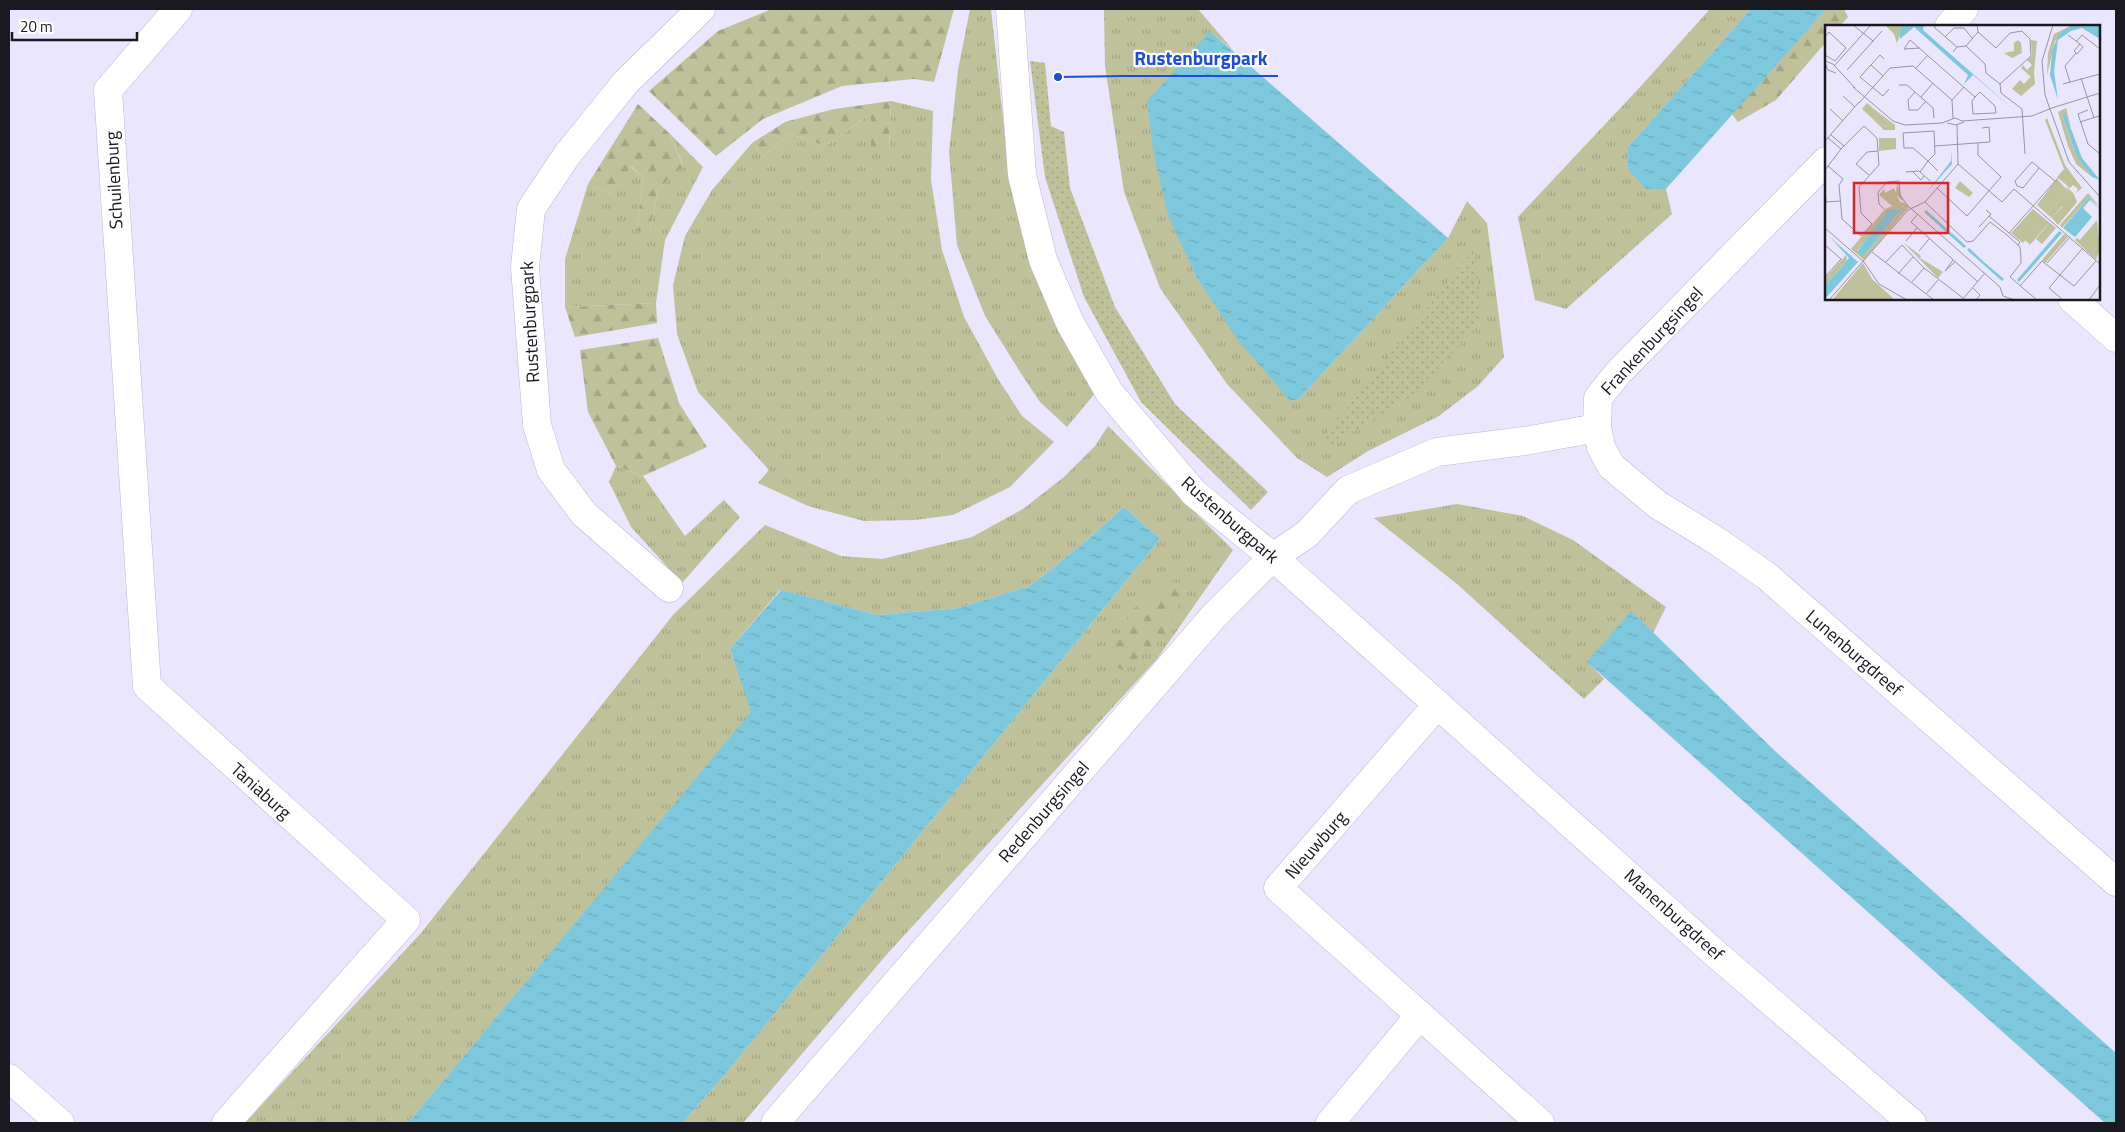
<svg xmlns="http://www.w3.org/2000/svg" width="2125" height="1132" viewBox="0 0 2125 1132" font-family="'Titillium Web',sans-serif">
	<style>
		.grass { fill: url(#grass-tufts) }
		.forest { fill: url(#forest-firs) }
		.garden { fill: url(#garden-dots) }
		.water { fill: url(#water-ripples) }
		.lines { fill: none; stroke-linecap: round; stroke-linejoin: round }
		.minor-casing { stroke: #bcb8d0; stroke-width: 29 }
		.tertiary-casing { stroke: #bcb8d0; stroke-width: 29 }
		.minor { stroke: #fff; stroke-width: 28 }
		.tertiary { stroke: #fff; stroke-width: 28 }
		.labels { text-anchor: middle; stroke-width: 4.5; stroke-linejoin: round; paint-order: stroke }
		.street-label { font-size: 18px; fill: #1a1921; stroke: #fff }
		.inset-road { fill: none; stroke: #9794a6; stroke-width: 1 }
		.view { fill: #d62828; fill-opacity: 0.15; stroke: #d62828; stroke-width: 2.5 }
		.inset-edge { fill: none; stroke: #1a1921; stroke-width: 2.5 }
		.leader { fill: none; stroke: #1d4ed8; stroke-width: 2 }
		.callout-dot { fill: #1d4ed8; stroke: #fff; stroke-width: 2 }
		.callout-label { font-size: 19px; text-anchor: middle; font-weight: bold; fill: #1d4ed8; stroke: #fff; stroke-width: 4.5; stroke-linejoin: round; paint-order: stroke }
	</style>
	<defs>
		<pattern id="grass-tufts" width="24" height="20" patternUnits="userSpaceOnUse" patternTransform="scale(1.25)"><rect width="24" height="20" fill="#bec19a"/><path d="M3 7l-1-3M5 7V3M7 7l1-3M15 17l-1-3M17 17v-4M19 17l1-3" fill="none" stroke="#a3a584"/></pattern>
		<pattern id="forest-firs" width="22" height="20" patternUnits="userSpaceOnUse" patternTransform="scale(1.25)"><rect width="22" height="20" fill="#bec19a"/><path d="M5 1l3.5 6h-7zM16 11l3.5 6h-7z" fill="#a3a584"/></pattern>
		<pattern id="garden-dots" width="8" height="8" patternUnits="userSpaceOnUse" patternTransform="scale(1.25)"><rect width="8" height="8" fill="#bec19a"/><path d="M2 2h.1M6 6h.1" fill="none" stroke="#a3a584" stroke-width="1.8" stroke-linecap="round"/></pattern>
		<pattern id="water-ripples" width="26" height="14" patternUnits="userSpaceOnUse" patternTransform="scale(1.25)"><rect width="26" height="14" fill="#7dc8dc"/><path d="M2 4q2-2 4 0t4 0M15 11q2-2 4 0t4 0" fill="none" stroke="#6babbc"/></pattern>
	</defs>
	<rect width="100%" height="100%" fill="#eae6fe"/>
	<g class="grass">
		<polygon points="970,9 991,9 1007,154 1022,235 1050,311 1096,392 1067,427 1040,402 1022,375 985,316 957,245 949,152 958,70"/>
		<polygon points="1104,9 1198,9 1233,50 1210,31 1290,401 1299,399 1448,238 1467,201 1487,223 1504,357 1478,386 1439,416 1368,451 1327,477 1297,458 1227,384 1160,288 1124,192 1105,66"/>
		<polygon points="1710,9 1751,9 1628,147 1646,189 1666,189 1672,214 1566,309 1535,300 1518,217 1641,86"/>
		<polygon points="891,101 933,111 931,180 942,250 964,317 998,379 1022,416 1054,442 1010,487 953,515 915,520 864,521 808,506 758,483 769,470 698,392 677,334 673,285 685,236 712,190 752,143 763,157 790,134 826,146 871,114 889,151"/>
		<polygon points="669,133 703,167 665,240 656,303 565,307 565,259 588,184 610,193 630,166 643,177 637,231 650,231 658,189 683,165"/>
		<polygon points="1108,426 1233,550 1157,659 888,953 743,1123 682,1123 723,1077 1160,539 1124,507 1079,547 1030,586 959,608 877,615 780,590 730,649 752,712 408,1123 245,1123 421,933 673,615 765,525 841,556 882,559 972,537 1023,509 1064,477 1095,446"/>
		<polygon points="616,466 643,476 685,536 724,500 740,517 682,583 631,527 609,482"/>
		<polygon points="1457,504 1523,516 1573,540 1666,607 1653,633 1631,612 1588,662 1604,679 1584,699 1457,584 1374,518"/>
	</g>
	<g class="forest">
		<polygon points="772,9 954,9 934,82 914,79 842,86 763,119 716,156 649,91 718,31"/>
		<polygon points="1826,9 1844,9 1848,17 1840,26 1826,26 1826,42 1776,100 1738,122 1732,114"/>
		<polygon points="891,101 889,151 871,150 871,114 826,146 790,134 763,157 752,143 785,122 834,109"/>
		<polygon points="638,104 669,133 683,166 658,189 650,231 637,231 643,177 631,166 610,193 588,184"/>
		<polygon points="656,303 657,323 575,337 565,307"/>
		<polygon points="658,338 679,403 707,447 643,476 616,466 588,412 580,350"/>
		<polygon points="1171,582 1189,584 1163,638 1122,670 1108,661 1133,609"/>
	</g>
	<g class="garden">
		<polygon points="1030,61 1045,63 1051,126 1064,132 1070,188 1115,307 1175,404 1268,492 1251,510 1141,402 1084,297 1045,177"/>
		<polygon points="1475,248 1482,321 1412,396 1329,446 1323,438"/>
	</g>
	<g class="water">
		<polygon points="1751,9 1826,9 1666,189 1646,189 1628,169 1628,147"/>
		<polygon points="1210,31 1448,238 1299,399 1290,401 1237,339 1197,278 1168,216 1153,150 1147,101"/>
		<polygon points="1124,507 1160,539 723,1077 682,1123 408,1123 751,712 730,649 781,590 877,615 959,608 1030,586 1079,547"/>
		<polygon points="1631,611 1776,752 2116,1053 2116,1123 2105,1123 1587,662"/>
	</g>
	<g class="lines">
		<g class="minor-casing">
			<g id="minor">
				<polyline points="178,9 108,90 147,686 406,920 226,1123"/>
				<polyline points="1010,9 1022,175 1043,260 1070,323 1109,392 1194,493 1273,557 1717,955 1912,1123"/>
				<polyline points="2072,299 2116,338"/>
				<polyline points="669,588 584,514 551,470 537,425 525,267 531,209 567,155 626,82 701,9"/>
				<polyline points="1438,704 1278,888 1540,1123"/>
				<polyline points="9,1078 60,1123"/>
				<polyline points="775,1123 1214,616 1273,557 1307,534 1348,490 1437,452 1525,441 1597,428"/>
				<polyline points="1330,1123 1420,1015"/>
			</g>
		</g>
		<g class="tertiary-casing">
			<g id="tertiary">
				<polyline points="1949,26 1964,9"/>
				<polyline points="1826,161 1618,373 1598,398 1597,428 1601,447 1611,466 1658,505 1717,541 1768,577 2116,882"/>
			</g>
		</g>
		<use href="#minor" class="minor"/>
		<use href="#tertiary" class="tertiary"/>
	</g>
	<g class="labels">
		<g class="street-label">
			<text transform="translate(114 180) rotate(-93)" y="6">Schuilenburg</text>
			<text transform="translate(530 322) rotate(-93)" y="6">Rustenburgpark</text>
			<text transform="translate(1652 341) rotate(-47)" y="6">Frankenburgsingel</text>
			<text transform="translate(1230 520) rotate(41)" y="6">Rustenburgpark</text>
			<text transform="translate(1854 653) rotate(41)" y="6">Lunenburgdreef</text>
			<text transform="translate(261 791) rotate(42)" y="6">Taniaburg</text>
			<text transform="translate(1044 812) rotate(-49)" y="6">Redenburgsingel</text>
			<text transform="translate(1316 845) rotate(-49)" y="6">Nieuwburg</text>
			<text transform="translate(1674 915) rotate(42)" y="6">Manenburgdreef</text>
		</g>
	</g>
	<g transform="translate(1825 25)">
		<rect width="275" height="275" fill="#eae6fe"/>
		<path d="M 60,0 L 79,0 L 72,18 L 69,9 ZM 247,0 L 230,16 L 222,50 L 223,28 L 229,9 ZM 193,15 L 196,18 L 197,28 L 187,33 L 179,28 L 189,26 L 189,18 ZM 209,48 L 210,59 L 196,71 L 187,64 L 195,55 L 199,59 ZM 42,78 L 54,88 L 65,101 L 58,102 L 37,84 ZM 241,83 L 246,103 L 240,89 L 237,89 L 249,125 L 267,152 L 251,139 L 243,121 L 233,87 ZM 222,93 L 240,140 L 257,163 L 251,168 L 253,164 L 248,160 L 245,163 L 232,152 L 239,144 L 220,95 ZM 54,113 L 71,113 L 71,124 L 54,126 ZM 232,154 L 243,166 L 222,189 L 212,180 ZM 72,158 L 78,176 L 71,170 L 76,178 L 67,181 L 54,170 L 59,164 L 60,168 L 69,163 L 71,168 ZM 263,168 L 275,182 L 264,172 L 237,203 L 235,200 ZM 249,169 L 252,177 L 233,200 L 227,193 L 238,181 L 244,180 L 241,177 ZM 78,177 L 84,182 L 39,235 L 26,224 L 60,184 ZM 79,181 L 40,229 L 32,226 L 62,190 ZM 208,184 L 231,203 L 217,219 L 211,214 L 224,198 L 215,190 L 215,198 L 210,204 L 210,195 L 204,194 L 209,198 L 206,209 L 198,218 L 186,208 ZM 272,195 L 275,224 L 271,235 L 250,215 L 252,213 L 255,215 ZM 78,217 L 96,231 L 95,233 L 118,247 L 113,253 ZM 21,230 L 22,235 L 0,261 L 0,253 ZM 38,238 L 47,254 L 70,275 L 7,275 Z" fill="#bec19a" fill-rule="evenodd"/>
		<path d="M 206,15 L 212,16 L 209,48 L 206,52 L 196,43 L 198,40 L 202,45 L 207,40 L 202,35 L 207,31 ZM 37,84 L 58,102 L 65,101 L 54,88 L 70,100 L 70,105 L 59,105 ZM 241,161 L 249,169 L 242,177 L 248,181 L 239,184 L 237,181 L 227,193 L 222,189 L 243,166 ZM 215,190 L 227,200 L 222,200 L 205,220 L 200,215 L 205,209 L 197,212 L 199,206 L 204,206 L 208,199 L 204,194 L 206,192 L 210,195 L 210,204 L 215,198 ZM 32,247 L 59,271 L 55,275 L 52,274 L 53,269 L 33,255 L 19,261 Z" fill="#bec19a"/>
		<path d="M 239,209 L 243,212 L 220,238 L 217,235 Z" fill="#bec19a"/>
		<path d="M 135,156 L 148,168 L 144,172 L 130,163 Z" fill="#bec19a"/>
		<path d="M 79,0 L 99,0 L 98,5 L 190,86 L 148,50 L 139,59 L 143,50 L 89,2 L 75,14 L 75,6 ZM 247,0 L 275,0 L 275,14 L 257,3 L 246,6 L 233,15 L 229,46 L 233,75 L 225,50 L 227,26 L 234,9 ZM 240,88 L 257,133 L 275,155 L 267,152 L 251,130 L 237,89 ZM 126,124 L 127,139 L 102,167 L 126,136 ZM 264,172 L 275,184 L 265,175 L 258,183 L 267,192 L 250,212 L 238,203 ZM 79,181 L 40,229 L 37,231 L 32,227 L 64,184 L 72,185 ZM 101,185 L 141,221 L 139,223 L 99,187 ZM 234,206 L 237,208 L 194,257 L 192,255 ZM 5,212 L 33,237 L 0,274 L 0,261 L 24,233 ZM 144,223 L 159,237 L 179,254 L 177,256 L 142,225 Z" fill="#7dc8dc"/>
		<path class="inset-road" d="M 28,0 L 48,16M 111,0 L 109,2 L 132,22M 152,0 L 153,7 L 141,21 L 160,39 L 161,48 L 175,59 L 176,68 L 197,84 L 200,129M 228,0 L 217,36 L 220,70 L 244,137 L 275,172M 153,7 L 171,23 L 185,8 L 197,6 L 205,14 L 206,31 L 175,59M 243,10 L 255,19 L 258,22 L 252,29 L 249,26 L 255,19M 0,12 L 4,7 L 21,23 L 10,36 L 0,30M 120,12 L 129,3 L 139,3 L 147,13M 251,17 L 257,10 L 275,24M 79,24 L 85,15 L 150,72 L 147,76 L 148,89 L 171,88 L 170,81 L 155,67 L 150,72M 79,24 L 95,23M 128,27 L 132,22 L 141,21M 59,34 L 55,30 L 35,52 L 58,71 L 64,64M 0,36 L 8,39 L 30,63M 0,38 L 3,45 L 11,48M 46,40 L 58,51M 9,41 L 46,0M 91,43 L 103,30M 22,45 L 57,6M 256,53 L 269,93M 245,57 L 240,41 L 251,28M 238,59 L 275,49M 74,60 L 82,60 L 108,83 L 109,93M 28,62 L 68,96 L 80,100 L 117,98 L 130,93 L 137,96 L 207,91 L 227,83M 90,67 L 83,75 L 84,85 L 93,85 L 101,76M 18,71 L 30,82M 96,72 L 108,58M 127,75 L 139,62M 34,78 L 65,43 L 88,41 L 127,75 L 128,94M 227,83 L 275,68M 5,84 L 18,96M 263,85 L 253,89 L 263,119 L 275,129M 255,97 L 274,91M 122,98 L 131,100 L 139,97M 6,110 L 19,121M 3,113 L 16,124M 0,116 L 34,77M 110,121 L 165,117 L 164,102 L 157,103M 133,139 L 177,177 L 189,164 L 275,239M 3,141 L 18,154 L 14,160 L 17,194 L 36,211 L 47,199 L 36,188 L 34,162 L 54,140 L 52,113 L 39,101 L 16,124M 0,145 L 16,124M 81,147 L 94,146 L 105,156M 88,147 L 96,155 L 99,151M 95,147 L 103,136 L 110,129 L 109,106 L 78,108 L 79,123 L 88,123 L 103,136 L 113,146M 44,150 L 31,139 L 42,127 L 53,126M 192,161 L 190,156 L 207,137 L 230,156M 192,161 L 198,163 L 214,143M 0,163 L 1,177 L 15,176M 112,163 L 142,191 L 176,152 L 153,130 L 153,118M 100,177 L 142,217 L 148,216 L 165,197 L 182,210 L 195,222 L 196,233 L 196,238 L 185,252M 59,184 L 54,179 L 53,167 L 62,157 L 74,156 L 75,170 L 82,180 L 175,262M 93,189 L 86,197 L 153,257M 164,191 L 184,208M 154,202 L 166,189 L 161,185M 0,203 L 39,237 L 54,259 L 82,275M 81,216 L 92,203M 0,220 L 16,234 L 0,252M 193,220 L 195,217 L 184,208 L 233,153M 94,226 L 104,214M 47,227 L 109,275M 128,235 L 120,246 L 130,237M 60,238 L 77,220 L 99,243 L 138,273M 222,238 L 245,212M 73,249 L 88,232M 185,252 L 212,275M 87,257 L 99,243M 195,261 L 217,236 L 249,261 L 271,236M 175,262 L 178,271 L 190,275M 148,263 L 155,270 L 151,275M 102,268 L 113,255M 4,275 L 83,185 L 100,177 L 133,139 L 132,100M 137,275 L 160,248M 238,275 L 224,263 L 257,224M 264,275 L 275,260"/>
		<path class="view" d="M 29,158 L 123,158 L 123,208 L 29,208 Z"/>
		<rect width="275" height="275" class="inset-edge"/>
	</g>
	<path class="leader" d="M1058 77L1125 76H1278"/>
	<circle class="callout-dot" cx="1058" cy="77" r="5"/>
	<g class="callout-label">
		<text x="1201" y="65">Rustenburgpark</text>
	</g>
	<rect width="2125" height="1132" fill="none" stroke="#1a1921" stroke-width="20"/>
	<path d="M12 32v8h125v-8" fill="none" stroke="#1a1921" stroke-width="2.5"/>
	<text x="20" y="32" font-size="15" fill="#1a1921" stroke="#ffffff" stroke-width="4" paint-order="stroke">20 m</text>
</svg>
